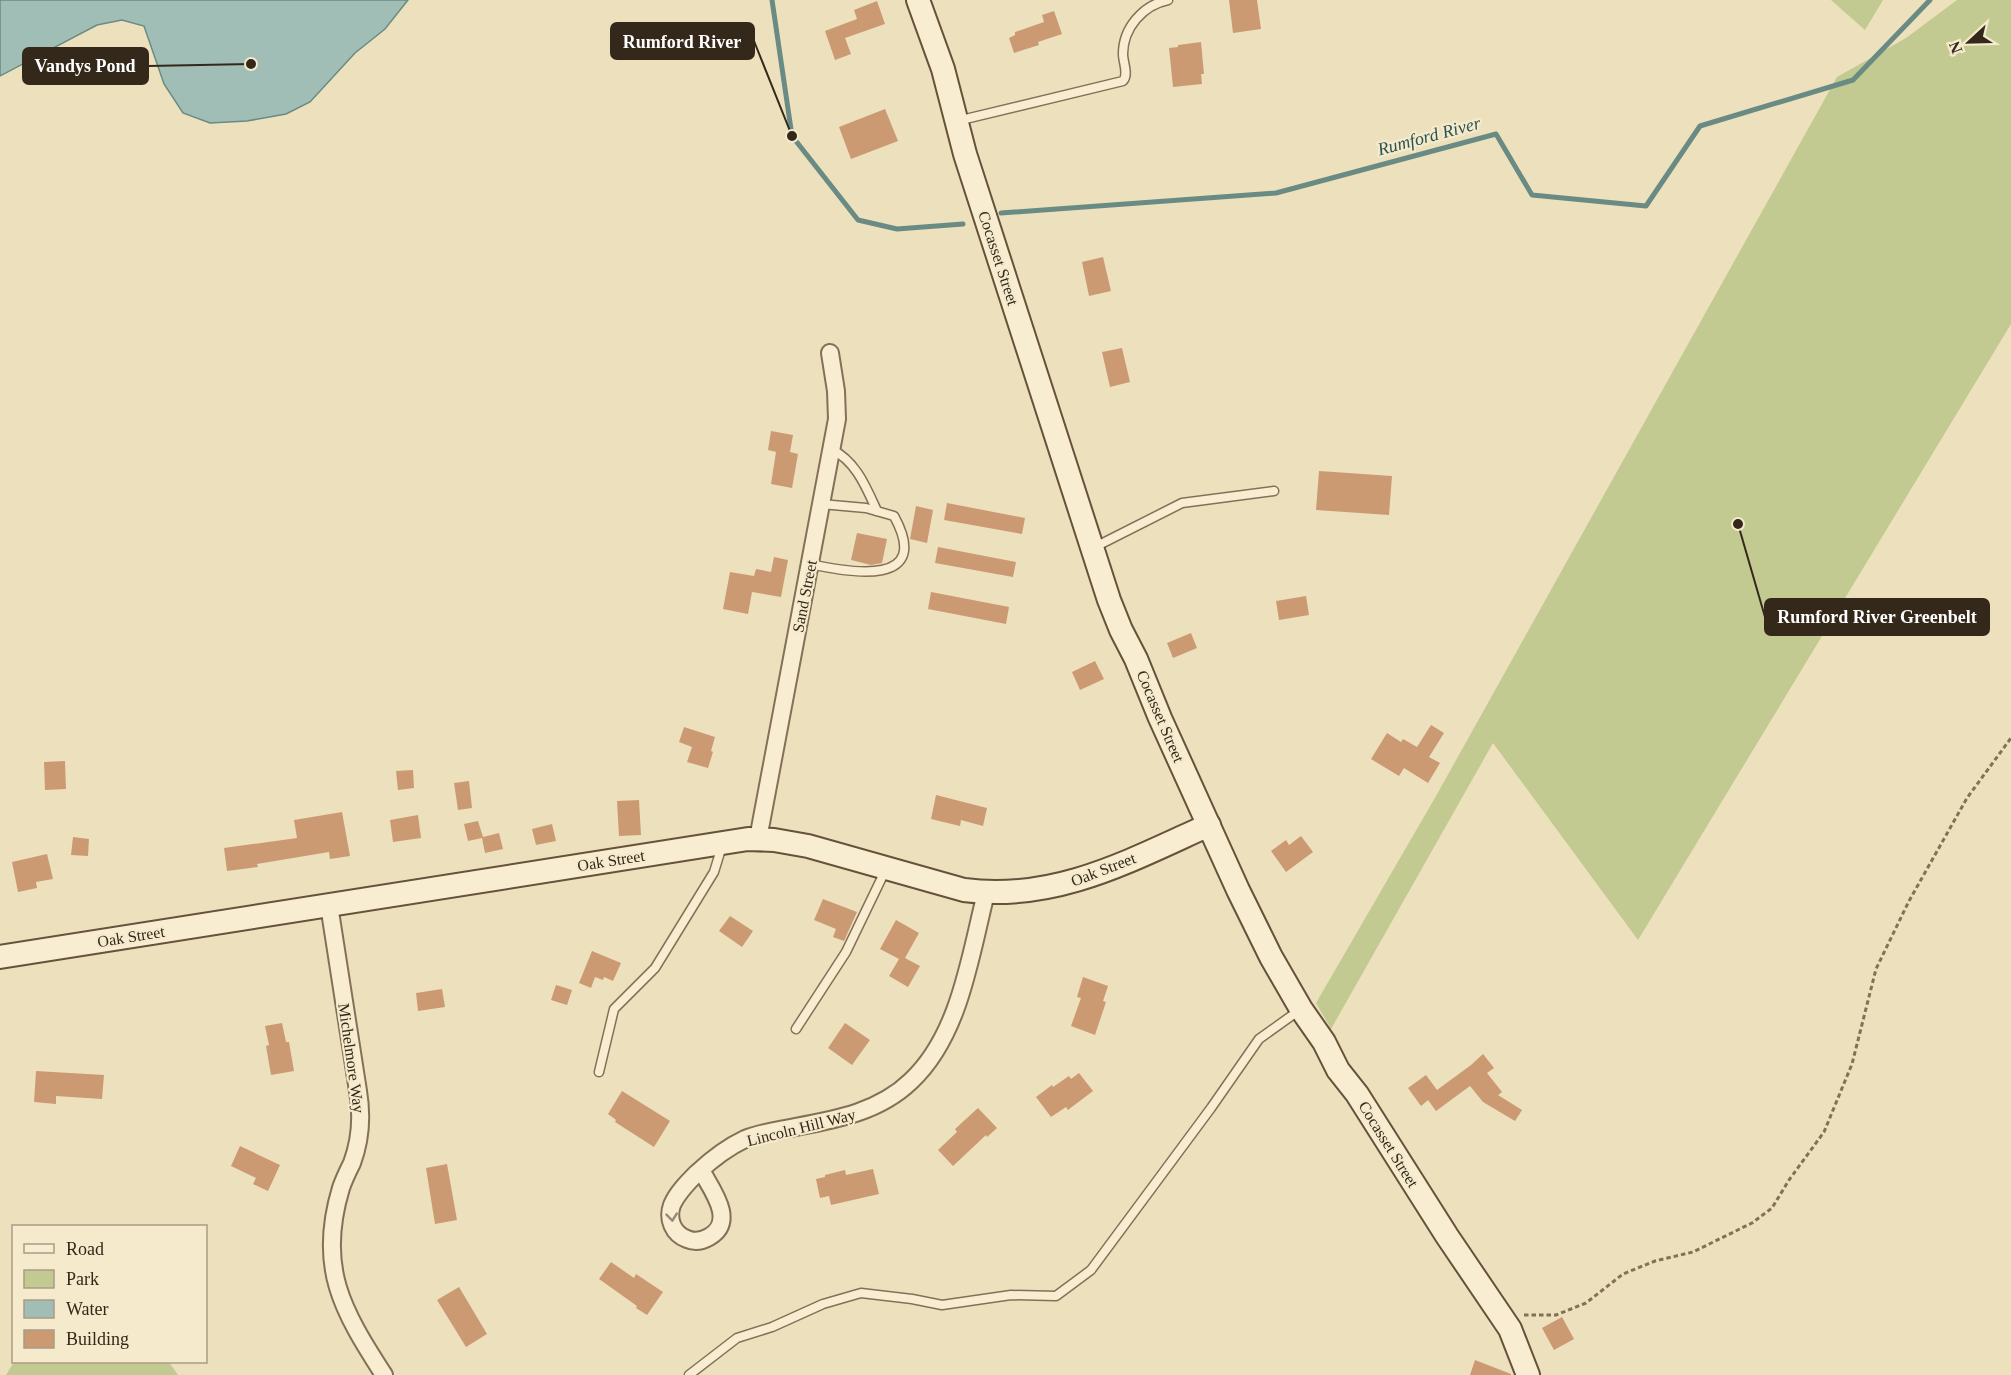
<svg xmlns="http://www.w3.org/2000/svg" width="2011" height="1375" viewBox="0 0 2011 1375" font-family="'Times New Roman',serif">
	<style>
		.green { fill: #c2ca92 }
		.water { fill: #a1beb6; stroke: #698b84; stroke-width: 1.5 }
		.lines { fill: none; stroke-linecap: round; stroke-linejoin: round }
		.stream { stroke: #698b84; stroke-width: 5 }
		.building { fill: #cb9a73 }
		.lane-casing { stroke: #847057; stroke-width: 11 }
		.street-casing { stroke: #847057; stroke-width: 20 }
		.secondary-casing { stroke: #66513a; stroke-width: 26 }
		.path { stroke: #847057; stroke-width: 3; stroke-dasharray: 4.5 3; stroke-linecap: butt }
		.lane { stroke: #f8edd0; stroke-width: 8 }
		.street { stroke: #f8edd0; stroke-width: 16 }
		.secondary { stroke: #f8edd0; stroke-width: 22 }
		.oneway { stroke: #968a76 }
		.labels { text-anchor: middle; stroke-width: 4.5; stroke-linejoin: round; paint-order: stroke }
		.street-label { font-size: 16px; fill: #34281b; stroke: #f5eacc }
		.water-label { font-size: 18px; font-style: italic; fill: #2a5452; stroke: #f5eacc }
		.leader { fill: none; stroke: #34281b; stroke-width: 2 }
		.callout-dot { fill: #34281b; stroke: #f5eacc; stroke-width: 2 }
		.callout { fill: #34281b; stroke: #34281b; stroke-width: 2 }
		.callout-label { font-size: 18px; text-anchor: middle; font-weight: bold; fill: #fff }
	</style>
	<rect width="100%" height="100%" fill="#ede0bd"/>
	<g class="green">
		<polygon points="1831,0 1883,0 1865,30"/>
		<polygon points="1957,0 2011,0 2011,324 1638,940 1493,743 1331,1029 1316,1003 1436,796 1837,77 1906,38"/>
		<polygon points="14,1362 169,1362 178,1375 6,1375"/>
	</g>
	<polygon class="water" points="0,0 408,0 385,29 355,53 310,102 286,114 247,121 210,123 183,113 164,84 144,26 122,20 97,25 0,76"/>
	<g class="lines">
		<g class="stream">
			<polyline points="772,0 792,136 858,220 897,229 963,224"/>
			<polyline points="1001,213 1276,193 1496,134 1532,195 1646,206 1700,126 1853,80 1930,0"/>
		</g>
	</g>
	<g class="building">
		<polygon points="1229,0 1257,0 1261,29 1233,33"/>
		<polygon points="877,1 885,24 845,38 851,54 835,60 825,31 857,19 854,10"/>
		<polygon points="1054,11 1062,34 1038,42 1039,45 1014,53 1009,38 1015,35 1015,32 1044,22 1042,15"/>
		<polygon points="1201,42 1204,74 1201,74 1202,84 1173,87 1169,48 1178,47 1178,45"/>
		<polygon points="885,109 898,141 851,159 839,127"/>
		<polygon points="1103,257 1111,291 1089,296 1082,262"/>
		<polygon points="1122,348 1130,382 1110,387 1102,352"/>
		<polygon points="771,431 793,435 790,452 798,454 792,488 771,484 776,452 768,450"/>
		<polygon points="1319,471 1392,476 1389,515 1316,510"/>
		<polygon points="947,503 1025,518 1022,534 944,520"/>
		<polygon points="916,506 933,510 927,543 910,539"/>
		<polygon points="857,533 887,539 882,563 871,565 851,560"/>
		<polygon points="938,547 1016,562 1013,577 935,563"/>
		<polygon points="774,557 788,560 781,597 752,592 748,614 723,609 730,572 754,576 756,569 771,572"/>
		<polygon points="931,592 1009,607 1006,624 928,609"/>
		<polygon points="1306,596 1309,615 1279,620 1276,601"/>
		<polygon points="1191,633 1197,648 1173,658 1167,643"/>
		<polygon points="1095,661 1104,679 1080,690 1072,672"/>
		<polygon points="1431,725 1444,733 1429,757 1440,763 1428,783 1404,768 1399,776 1371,759 1387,733 1401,742 1403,739 1417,747"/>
		<polygon points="684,727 715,737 711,751 713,752 708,768 687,762 692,747 679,742"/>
		<polygon points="65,761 66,789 45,790 44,762"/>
		<polygon points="413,770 414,788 398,790 396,771"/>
		<polygon points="469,781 472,808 458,810 454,783"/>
		<polygon points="936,795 987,808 983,826 961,820 960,826 931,819"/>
		<polygon points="639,800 641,835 619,836 617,801"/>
		<polygon points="342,812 350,856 330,859 329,852 257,864 258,867 227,871 224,848 297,838 294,820"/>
		<polygon points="418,815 421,838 393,842 390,820"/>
		<polygon points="478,821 483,837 499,833 503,849 485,853 482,838 468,841 464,824"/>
		<polygon points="552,824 556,841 536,845 532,829"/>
		<polygon points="1301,836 1313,852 1286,872 1271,851 1286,840 1289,845"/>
		<polygon points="73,837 89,839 88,856 71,855"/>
		<polygon points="47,854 53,879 36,882 37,888 18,892 12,862"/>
		<polygon points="823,899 857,912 844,941 833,937 836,929 814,920"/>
		<polygon points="730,916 753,931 742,947 719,931"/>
		<polygon points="896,920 919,933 905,958 920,966 908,987 889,976 899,959 880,949"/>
		<polygon points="592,951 621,963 613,981 604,977 603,980 595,977 591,988 579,983"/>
		<polygon points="1083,977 1108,986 1103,1001 1106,1002 1095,1035 1071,1026 1081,998 1077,997"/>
		<polygon points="556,985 572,990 567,1005 551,1000"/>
		<polygon points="442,989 445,1007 418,1011 416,993"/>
		<polygon points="282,1023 286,1042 289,1042 294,1071 271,1075 266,1046 269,1045 265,1026"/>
		<polygon points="845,1023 870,1040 852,1065 828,1048"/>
		<polygon points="1483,1054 1494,1068 1487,1073 1502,1092 1498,1095 1522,1110 1515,1121 1483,1102 1470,1086 1436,1111 1428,1100 1421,1106 1408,1088 1426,1075 1437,1090 1471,1065"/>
		<polygon points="36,1071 104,1075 102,1099 56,1096 56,1104 34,1102"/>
		<polygon points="1079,1073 1093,1091 1068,1110 1066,1107 1051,1117 1036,1097 1052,1085 1053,1087 1069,1076 1071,1079"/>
		<polygon points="622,1091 670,1121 654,1147 615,1122 616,1120 608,1114"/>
		<polygon points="978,1108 997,1128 987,1137 986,1135 953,1166 938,1150 957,1132 955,1129"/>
		<polygon points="240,1146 280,1165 268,1191 253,1184 256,1178 231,1166"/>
		<polygon points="447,1164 457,1220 435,1224 426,1168"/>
		<polygon points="873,1169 879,1194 831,1205 829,1196 820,1198 816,1179 825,1177 825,1175 845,1170 846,1175"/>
		<polygon points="611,1262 634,1278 636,1274 663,1292 647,1315 636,1308 637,1306 599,1279"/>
		<polygon points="459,1287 487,1334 466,1347 437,1300"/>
		<polygon points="1562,1317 1574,1339 1554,1350 1542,1328"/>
		<polygon points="1475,1360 1511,1374 1511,1375 1470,1375"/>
	</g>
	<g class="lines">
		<g class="lane-casing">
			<g id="lane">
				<path d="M 957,121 L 1123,81 C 1129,74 1123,63 1123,54 C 1123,28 1143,5 1168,0"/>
				<path d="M 831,449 C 856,461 866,487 877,511"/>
				<polyline points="1093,548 1182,503 1274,491"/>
				<path d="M 810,564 C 851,573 933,587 894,516 L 866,508 L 821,504"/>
				<polyline points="796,1029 846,952 886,869"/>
				<polyline points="599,1072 614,1009 655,968 714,872 722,846"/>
				<polyline points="689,1375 737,1338 772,1327 823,1304 861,1293 912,1299 942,1305 1011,1295 1056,1296 1091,1270 1211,1108 1259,1039 1301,1009"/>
			</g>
		</g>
		<g class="street-casing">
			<g id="street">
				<polyline points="758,839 837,419 836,391 830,353"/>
				<path d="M 329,905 L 358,1091 C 362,1115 361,1139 352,1163 C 348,1171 344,1179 341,1188 C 317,1267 342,1310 384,1375"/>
				<path d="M 701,1170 C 711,1189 737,1221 709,1237 C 702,1241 694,1242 687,1239 C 673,1234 667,1219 672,1205 C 677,1193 688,1182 697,1173 C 711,1160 728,1147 745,1139 C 759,1133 775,1131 790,1128 C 833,1120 878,1113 911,1081 C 960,1035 970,956 986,893"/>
			</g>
		</g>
		<g class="secondary-casing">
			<g id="secondary">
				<polyline points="918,0 943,69 965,154 1109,600 1121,630 1136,659 1160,718 1238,890 1271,957 1301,1009 1324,1042 1338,1070 1357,1094 1447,1236 1510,1329 1528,1375"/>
				<path d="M 0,957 L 748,839 L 774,840 L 808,846 L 964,890 C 1055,902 1129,861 1209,825"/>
			</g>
		</g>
		<polyline class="path" points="1524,1315 1556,1315 1586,1303 1623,1274 1655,1261 1693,1252 1752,1223 1772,1208 1789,1180 1824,1132 1852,1064 1876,969 1909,901 1967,798 2011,738"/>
		<use href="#lane" class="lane"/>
		<use href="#street" class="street"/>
		<use href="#secondary" class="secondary"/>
	</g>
	<defs><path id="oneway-chevron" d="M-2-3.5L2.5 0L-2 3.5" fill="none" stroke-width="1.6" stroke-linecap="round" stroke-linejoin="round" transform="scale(1.5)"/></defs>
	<use class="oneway" href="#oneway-chevron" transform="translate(672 1217) rotate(84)"/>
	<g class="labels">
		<g class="street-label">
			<text transform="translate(999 258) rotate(72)" y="6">Cocasset Street</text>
			<text transform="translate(804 596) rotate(-79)" y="6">Sand Street</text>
			<text transform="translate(1161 716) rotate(67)" y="6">Cocasset Street</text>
			<text transform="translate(611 860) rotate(-9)" y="6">Oak Street</text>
			<text transform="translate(1103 869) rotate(-21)" y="6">Oak Street</text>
			<text transform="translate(131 936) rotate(-9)" y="6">Oak Street</text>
			<text transform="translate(352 1058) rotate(82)" y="6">Michelmore Way</text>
			<text transform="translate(801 1127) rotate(-14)" y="6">Lincoln Hill Way</text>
			<text transform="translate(1389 1144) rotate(58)" y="6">Cocasset Street</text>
		</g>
		<g class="water-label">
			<text transform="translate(1429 136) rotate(-15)" y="6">Rumford River</text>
		</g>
	</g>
	<path class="leader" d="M792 136L754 41M251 64L148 66M1738 524L1765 617"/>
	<g class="callout-dot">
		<circle cx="792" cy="136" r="6"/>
		<circle cx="251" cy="64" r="6"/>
		<circle cx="1738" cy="524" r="6"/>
	</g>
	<g class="callout">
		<rect x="611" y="23" width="143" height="36" rx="6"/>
		<rect x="23" y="48" width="125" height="36" rx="6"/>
		<rect x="1765" y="599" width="224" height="36" rx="6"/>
	</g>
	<g class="callout-label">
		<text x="682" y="48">Rumford River</text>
		<text x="85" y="72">Vandys Pond</text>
		<text x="1877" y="623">Rumford River Greenbelt</text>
	</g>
	<rect x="12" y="1225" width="195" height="138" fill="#f5eacc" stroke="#a89c85" stroke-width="1.5"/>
	<rect x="24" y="1244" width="30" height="9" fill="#f8edd0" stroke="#a89c85" stroke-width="1.5"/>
	<text x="66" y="1255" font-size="18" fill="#34281b">Road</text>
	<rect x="24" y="1270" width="30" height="18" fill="#c2ca92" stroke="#a89c85" stroke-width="1.5"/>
	<text x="66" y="1285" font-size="18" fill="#34281b">Park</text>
	<rect x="24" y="1300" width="30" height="18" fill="#a1beb6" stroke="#a89c85" stroke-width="1.5"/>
	<text x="66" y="1315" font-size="18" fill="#34281b">Water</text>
	<rect x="24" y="1330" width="30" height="18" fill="#cb9a73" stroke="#a89c85" stroke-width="1.5"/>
	<text x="66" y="1345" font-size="18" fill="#34281b">Building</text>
	<g transform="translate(1969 42) rotate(248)" stroke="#f5eacc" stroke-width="4.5" paint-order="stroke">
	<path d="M0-4.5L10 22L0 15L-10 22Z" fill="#34281b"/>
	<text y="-9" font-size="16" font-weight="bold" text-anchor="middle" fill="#34281b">N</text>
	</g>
</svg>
